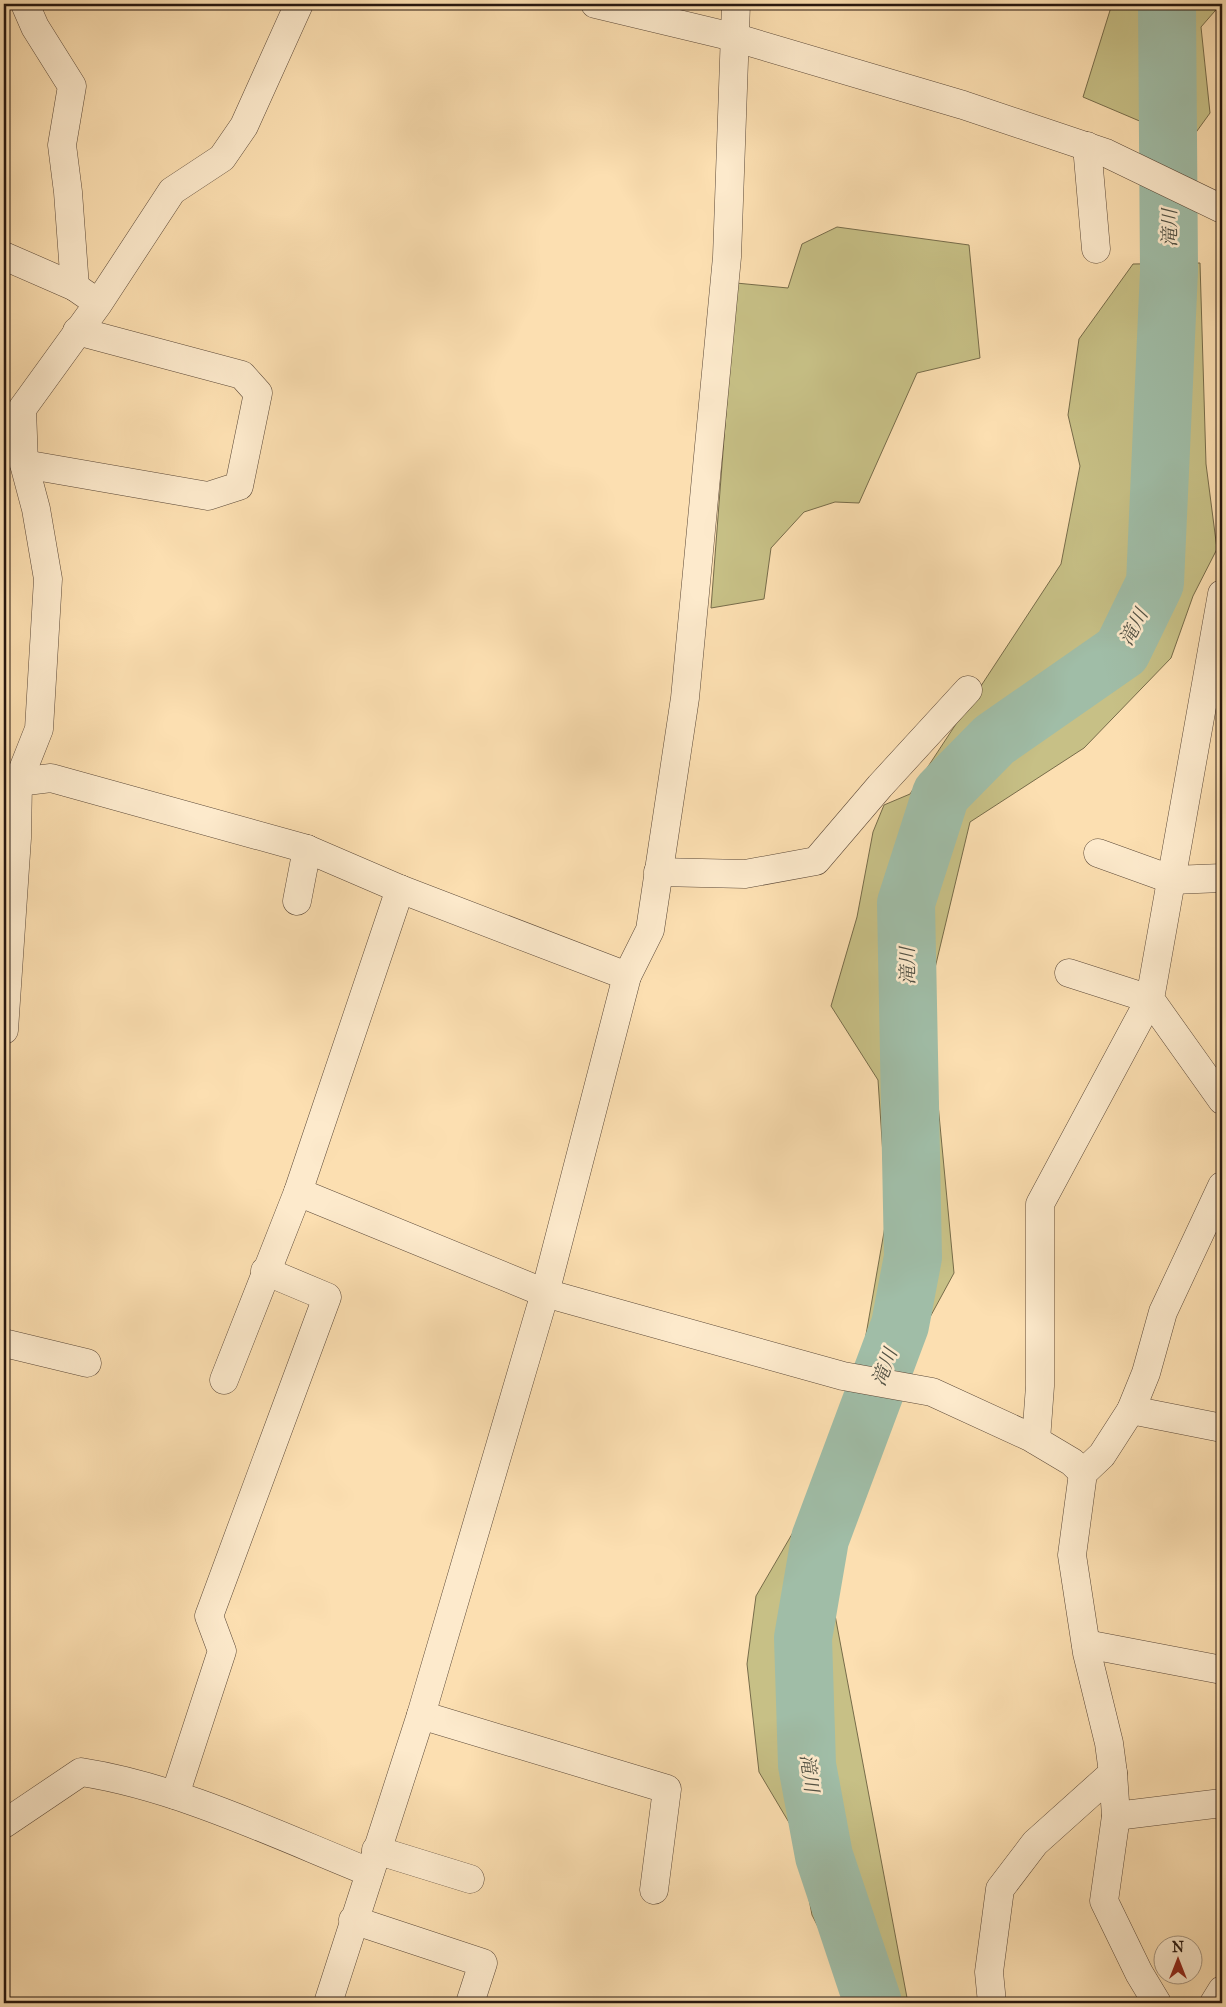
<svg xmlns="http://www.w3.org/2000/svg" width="1226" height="2007" viewBox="0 0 1226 2007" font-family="'IM FELL Great Primer','Noto Serif JP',serif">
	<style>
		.green { fill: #c7c086; stroke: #776c4a }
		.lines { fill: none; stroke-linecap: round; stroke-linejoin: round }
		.river { stroke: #a0bda7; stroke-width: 58 }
		.minor-casing { stroke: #5c4938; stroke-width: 29 }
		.minor { stroke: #fdeacc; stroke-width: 28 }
		.labels { text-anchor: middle; stroke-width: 5; stroke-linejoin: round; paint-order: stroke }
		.water-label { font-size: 19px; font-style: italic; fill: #515144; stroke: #fdeacc }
	</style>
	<rect width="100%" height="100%" fill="#fcdfb1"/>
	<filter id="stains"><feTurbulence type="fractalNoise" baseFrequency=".004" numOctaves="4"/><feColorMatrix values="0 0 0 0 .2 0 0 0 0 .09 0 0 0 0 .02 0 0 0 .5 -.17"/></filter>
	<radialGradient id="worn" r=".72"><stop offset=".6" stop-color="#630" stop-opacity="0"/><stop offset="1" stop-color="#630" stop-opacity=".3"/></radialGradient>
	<g class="green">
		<polygon points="1112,4 1221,4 1201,27 1210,113 1189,142 1083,97"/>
		<polygon points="837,227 969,245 980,358 917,373 859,503 835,502 804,512 771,548 764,599 711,608 736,283 788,288 802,244"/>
		<polygon points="1200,263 1206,464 1217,549 1193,596 1171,658 1084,748 970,822 935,968 936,1083 954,1273 929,1319 864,1346 887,1215 878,1080 831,1006 857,917 873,832 884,805 910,794 1061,564 1080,466 1068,415 1079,339 1133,264"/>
		<polygon points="813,1498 908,2003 846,2003 847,1984 812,1915 797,1836 759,1772 747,1664 756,1596"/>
	</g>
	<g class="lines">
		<polyline class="river" points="873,2003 824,1856 807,1765 803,1638 820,1539 900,1325 913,1257 906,903 941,794 994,740 1122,651 1155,583 1169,271 1167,4"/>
		<g class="minor-casing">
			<g id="minor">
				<polyline points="25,4 35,27 72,86 62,145 68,192 75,287"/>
				<polyline points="595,4 733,37 963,105 1106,153 1222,209"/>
				<polyline points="1087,146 1096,249"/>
				<polyline points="4,256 75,287 88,296"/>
				<polyline points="24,464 208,496 239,486 258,393 242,375 77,331"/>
				<polyline points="1222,594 1150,999 1222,1100"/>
				<polyline points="4,780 18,782 51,778 307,849 400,889 627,976"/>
				<polyline points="1098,853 1173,880 1222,878"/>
				<polyline points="658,872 745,874 816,861 880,786 968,690"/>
				<polyline points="297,901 307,849"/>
				<polyline points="4,1030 17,838 18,782 39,729 48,579 36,509 24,464 22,409 98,304 172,191 222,158 244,126 299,4"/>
				<polyline points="298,1192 545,1293 843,1376 932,1392 1030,1437 1072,1462 1083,1473"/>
				<polyline points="4,1343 87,1363"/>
				<polyline points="224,1380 298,1192 400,889"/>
				<polyline points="1131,1410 1222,1428"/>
				<polyline points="1036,1440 1040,1386 1040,1204 1150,999 1069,973"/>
				<polyline points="1086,1644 1222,1670"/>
				<polyline points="421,1715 667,1789 654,1890"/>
				<polyline points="175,1795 222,1651 209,1616 327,1297 265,1271"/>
				<polyline points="1116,1816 1222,1803"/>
				<path d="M 4,1824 L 81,1772 C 178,1787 277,1835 369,1872"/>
				<polyline points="376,1850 470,1879"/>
				<polyline points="353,1920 483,1963 470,2003"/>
				<polyline points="328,2003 421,1715 545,1293 627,976 650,930 685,698 727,257 736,4"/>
				<polyline points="992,2003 989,1972 1000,1889 1035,1843 1113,1773"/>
				<polyline points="1157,2003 1139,1973 1104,1901 1116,1816 1113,1773 1109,1743 1087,1653 1072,1555 1083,1473 1102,1455 1131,1410 1146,1373 1163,1312 1222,1186"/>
				<polyline points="1214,2003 1222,1990"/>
			</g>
		</g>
		<use href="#minor" class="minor"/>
	</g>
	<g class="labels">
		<g class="water-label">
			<text transform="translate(1169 228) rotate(-90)" y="7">滝川</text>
			<text transform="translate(1133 627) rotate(-62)" y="7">滝川</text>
			<text transform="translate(907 966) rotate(-91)" y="7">滝川</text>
			<text transform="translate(884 1367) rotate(-69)" y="7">滝川</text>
			<text transform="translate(810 1773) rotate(82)" y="7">滝川</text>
		</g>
	</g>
	<rect width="1226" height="2007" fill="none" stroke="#fcdfb1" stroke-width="20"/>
	<rect x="5" y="5" width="1216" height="1997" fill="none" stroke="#27170f" stroke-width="2.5"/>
	<rect x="10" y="10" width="1206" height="1987" fill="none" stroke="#27170f"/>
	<g transform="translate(1178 1960)"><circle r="24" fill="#fdeacc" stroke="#a79680"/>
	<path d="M0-4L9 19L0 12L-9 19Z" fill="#8f2418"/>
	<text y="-8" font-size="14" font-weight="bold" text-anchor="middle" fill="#27170f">N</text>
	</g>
	<rect width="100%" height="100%" filter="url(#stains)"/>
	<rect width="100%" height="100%" fill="url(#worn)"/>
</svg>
